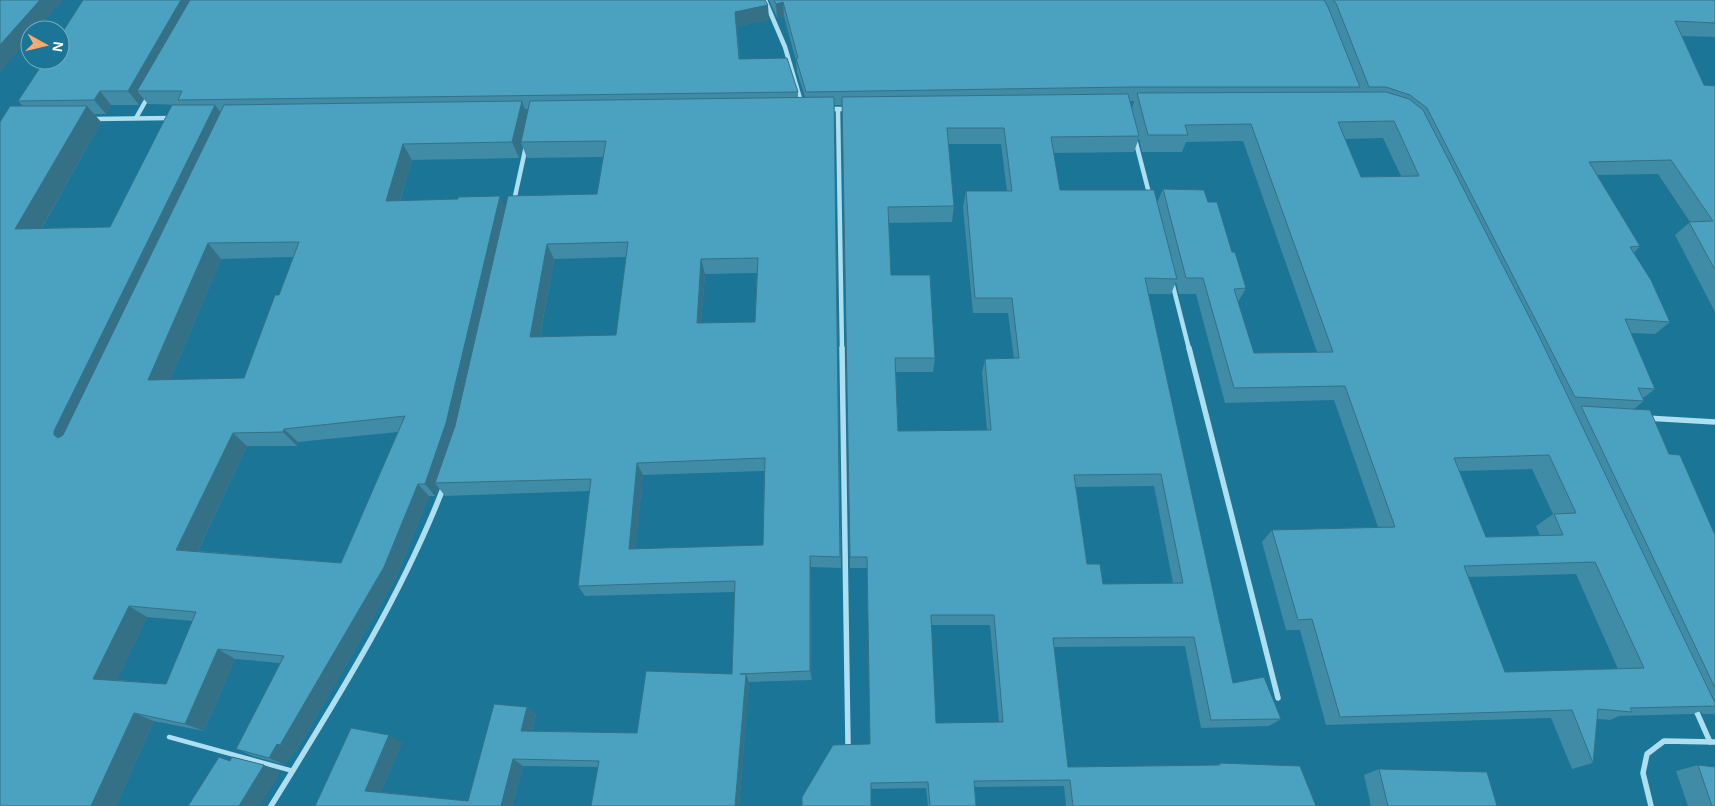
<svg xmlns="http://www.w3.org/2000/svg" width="1715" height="806" viewBox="0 0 1715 806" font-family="Helvetica,sans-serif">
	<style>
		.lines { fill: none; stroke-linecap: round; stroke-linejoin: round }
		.lane { stroke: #addff0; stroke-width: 4.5 }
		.street-far1 { stroke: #addff0; stroke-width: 4.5 }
		.street { stroke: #addff0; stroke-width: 5.5 }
		.wall { fill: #408ba5; fill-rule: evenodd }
		.shaded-wall { fill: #347186 }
		.building { fill: #4ba2c0; stroke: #347186; fill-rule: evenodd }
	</style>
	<rect width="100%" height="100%" fill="#1a7596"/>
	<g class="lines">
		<polyline class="lane" points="169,737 293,771"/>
		<g class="street-far1">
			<polyline points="765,0 785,47 801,102"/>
			<polyline points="828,109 847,109"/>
			<polyline points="838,109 842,349"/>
			<polyline points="136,118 149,95"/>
			<polyline points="93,119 172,118"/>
			<polyline points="1135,139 1150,197"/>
			<polyline points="514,201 526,146"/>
			<polyline points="1172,282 1189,349"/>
		</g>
		<g class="street">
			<polyline points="842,348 848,744"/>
			<polyline points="1189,348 1278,698"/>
			<polyline points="1646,418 1715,422"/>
			<polyline points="1695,708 1710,742"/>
			<path d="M 271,806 C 335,702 400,600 444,486"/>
			<polyline points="1651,806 1643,773 1647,754 1664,741 1715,742"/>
		</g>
	</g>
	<g class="wall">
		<path d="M 769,0 L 1715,0 L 1715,37 L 1682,36 L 1704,85 L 1715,86 L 1715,312 L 1675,235 L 1690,222 L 1658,174 L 1597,175 L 1640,246 L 1634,253 L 1670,322 L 1655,334 L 1631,333 L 1655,389 L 1643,398 L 1644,401 L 1634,409 L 1669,454 L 1715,535 L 1715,715 L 1714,714 L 1702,714 L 1701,711 L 1692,714 L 1619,716 L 1610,720 L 1597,719 L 1593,763 L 1572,769 L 1551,718 L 1326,725 L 1300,630 L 1286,630 L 1262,542 L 1272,530 L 1378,527 L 1334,400 L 1225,403 L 1196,294 L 1179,294 L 1176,282 L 1171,294 L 1148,294 L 1233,683 L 1281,719 L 1269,726 L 1201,728 L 1185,646 L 1054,647 L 1068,767 L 1217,765 L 1220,763 L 1316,806 L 1066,806 L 1064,786 L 975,787 L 976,806 L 928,806 L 926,788 L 871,789 L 867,568 L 850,568 L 842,105 L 834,105 L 841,568 L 811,567 L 812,680 L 749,682 L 739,806 L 591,806 L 598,767 L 523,766 L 512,806 L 315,806 L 402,742 L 381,792 L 468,801 L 527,707 L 536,715 L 532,731 L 637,733 L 732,674 L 735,592 L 585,596 L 578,586 L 590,491 L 445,496 L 438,487 L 435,496 L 429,496 L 396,578 L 296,752 L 294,751 L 285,765 L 253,756 L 236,749 L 280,663 L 235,659 L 204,731 L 154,721 L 116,806 L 0,806 L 23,106 L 18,101 L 45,60 L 769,20 L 737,26 L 740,59 L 798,92 L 798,97 L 805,97 L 797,72 L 796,61 L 784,16 L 777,18 ZM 143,98 L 148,104 L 182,105 L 110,227 L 42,228 L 101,122 L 94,114 L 106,114 L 111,105 L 139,105 ZM 1130,101 L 1134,101 L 1132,109 ZM 525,109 L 528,109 L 527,115 ZM 1139,138 L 1142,152 L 1182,152 L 1186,142 L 1243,141 L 1317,352 L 1254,353 L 1238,302 L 1246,288 L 1232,252 L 1208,202 L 1163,189 L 1157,203 L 1060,190 L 1053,153 L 1134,152 ZM 1383,138 L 1401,176 L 1361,177 L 1345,139 ZM 948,144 L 1001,144 L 1007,191 L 966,191 L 963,207 L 973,313 L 1008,313 L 1014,359 L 985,359 L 982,373 L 987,430 L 898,431 L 896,372 L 933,372 L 935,358 L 891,275 L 889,223 L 952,222 L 954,206 ZM 522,145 L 527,158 L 603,157 L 597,194 L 505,209 L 500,196 L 458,199 L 400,201 L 412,160 L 519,158 ZM 293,257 L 279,295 L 244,378 L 170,380 L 221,259 ZM 626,257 L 616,335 L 540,337 L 554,259 ZM 757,273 L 755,322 L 701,323 L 705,274 ZM 398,432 L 341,563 L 198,551 L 247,446 L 297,446 L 298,442 ZM 1532,469 L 1553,514 L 1536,526 L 1540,536 L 1486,537 L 1459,471 ZM 764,471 L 763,545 L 635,549 L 643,475 ZM 1154,486 L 1173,583 L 1103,584 L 1087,564 L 1076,487 ZM 1576,574 L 1618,669 L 1505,672 L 1468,577 ZM 147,617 L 193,621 L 166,684 L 117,680 ZM 931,625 L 990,625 L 999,722 L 936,723 Z"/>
		<polygon points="1698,765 1715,806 1688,806 1676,771"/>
		<polygon points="1379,769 1497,806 1371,806 1364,775"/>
	</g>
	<g class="shaded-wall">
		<polygon points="40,0 63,0 37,30 30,30 30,38 0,72 0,45"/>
		<polygon points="181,0 198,0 137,91 143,98 139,105 128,91"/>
		<polygon points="783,2 784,16 777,18 776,4"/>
		<polygon points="768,5 769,20 737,26 741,73 735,12"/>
		<polygon points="100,91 111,105 106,114 94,100"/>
		<polygon points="522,101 528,118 521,142 522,145 519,158 512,142"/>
		<polygon points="215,105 227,121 73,448 54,435 54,431"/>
		<polygon points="87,106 101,122 32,245 15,229"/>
		<polygon points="403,144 412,160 395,217 386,201"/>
		<polygon points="500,196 507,212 455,437 435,483 438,487 435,496 425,484"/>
		<polygon points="208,243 221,259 164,394 148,380"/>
		<polygon points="547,244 554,259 537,352 530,337"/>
		<polygon points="701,259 705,274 700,338 697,323"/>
		<polygon points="284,429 298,442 297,446 283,432"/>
		<polygon points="233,433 247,446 193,561 176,550"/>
		<polygon points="637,463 643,475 634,560 629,549"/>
		<polygon points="418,484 429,496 396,578 296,752 280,745"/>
		<polygon points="810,556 811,567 812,680 810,671"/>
		<polygon points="129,606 147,617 114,687 93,679"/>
		<polygon points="218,649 235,659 204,731 185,724"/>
		<polygon points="746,674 749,683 739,806 735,806"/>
		<polygon points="527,707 536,715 530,738 521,731"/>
		<polygon points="134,713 154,721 116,806 91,806"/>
		<polygon points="389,735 402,742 379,797 365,791"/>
		<polygon points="277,744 294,751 285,765 269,758"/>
		<polygon points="513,759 523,766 512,806 501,806"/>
		<polygon points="264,765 281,772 260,806 239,806"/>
	</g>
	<g class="building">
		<polygon points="0,0 40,0 0,45"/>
		<polygon points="83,0 181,0 128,91 100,91 94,100 18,101 45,60 60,60 60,36"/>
		<polygon points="190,0 765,0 768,5 735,12 739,59 787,58 798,92 178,100 182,91 137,91"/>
		<polygon points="774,0 1324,0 1328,7 1360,87 1130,87 806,92 796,58 798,58 783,2 776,4"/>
		<polygon points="1333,0 1715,0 1715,23 1675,21 1704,85 1715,86 1715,270 1689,222 1713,221 1671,160 1589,162 1640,246 1630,247 1651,280 1670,322 1625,319 1655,389 1638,388 1644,401 1575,397 1427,108 1410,95 1386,87 1369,87 1336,3"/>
		<path d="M 1386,92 L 1409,99 L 1423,110 L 1537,332 L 1715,703 L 1715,706 L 1630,708 L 1632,712 L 1598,709 L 1593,763 L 1572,710 L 1340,717 L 1312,619 L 1298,620 L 1272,530 L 1395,527 L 1345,386 L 1234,388 L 1203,278 L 1186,278 L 1163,189 L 1204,190 L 1208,202 L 1217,202 L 1232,252 L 1235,252 L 1246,288 L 1234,289 L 1254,353 L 1333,352 L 1251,124 L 1185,125 L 1188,135 L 1148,135 L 1137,93 ZM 1394,121 L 1419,176 L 1361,177 L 1338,122 ZM 1549,455 L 1576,513 L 1554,514 L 1563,535 L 1486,537 L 1454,458 ZM 1595,562 L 1644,668 L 1505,672 L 1464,566 Z"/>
		<path d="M 1128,94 L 1139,136 L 1051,137 L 1060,190 L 1154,190 L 1177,279 L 1145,278 L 1233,683 L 1264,677 L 1281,719 L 1211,720 L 1194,637 L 1053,638 L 1068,767 L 1220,765 L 1220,763 L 1300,766 L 1316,806 L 1073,806 L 1070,780 L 974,781 L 976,806 L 930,806 L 928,782 L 871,783 L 871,806 L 802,806 L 802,797 L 833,745 L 870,744 L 867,557 L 850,557 L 842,97 ZM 947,128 L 1004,128 L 1012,191 L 966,191 L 975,298 L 1012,298 L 1019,358 L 985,359 L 991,430 L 898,431 L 895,358 L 935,358 L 930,275 L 891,275 L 888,207 L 954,206 ZM 1161,474 L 1183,583 L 1103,584 L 1100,564 L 1087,564 L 1074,475 ZM 931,615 L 994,615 L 1003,722 L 936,723 Z"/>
		<path d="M 834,97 L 840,557 L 810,556 L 810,671 L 740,674 L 746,674 L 735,806 L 591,806 L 599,761 L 513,759 L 501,806 L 315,806 L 351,728 L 389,735 L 365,791 L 468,801 L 494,704 L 527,707 L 521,731 L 637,733 L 646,671 L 732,674 L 735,581 L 578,586 L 591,479 L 435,483 L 455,426 L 508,196 L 597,194 L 606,141 L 521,142 L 530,101 ZM 628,242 L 616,335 L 530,337 L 547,244 ZM 758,258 L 755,322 L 697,323 L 701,259 ZM 765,458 L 763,545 L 629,549 L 637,463 Z"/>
		<path d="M 522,101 L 512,142 L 403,144 L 386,201 L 458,199 L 458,197 L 500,196 L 446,423 L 425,484 L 418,484 L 384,567 L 280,745 L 277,744 L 269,758 L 236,749 L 284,656 L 218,649 L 185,724 L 134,713 L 91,806 L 0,806 L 0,122 L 10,106 L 87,106 L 15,229 L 110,227 L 172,105 L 215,105 L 54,431 L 54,435 L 58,438 L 63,435 L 224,105 ZM 299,242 L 279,295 L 275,295 L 244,378 L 148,380 L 208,243 ZM 405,416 L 341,563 L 176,550 L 233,433 L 283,432 L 284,429 ZM 129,606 L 196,612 L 166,684 L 93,679 Z"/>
		<polygon points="1581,406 1650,410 1669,454 1680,455 1715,535 1715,688"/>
		<polygon points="219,757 230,761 232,757 264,765 239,806 188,806"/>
		<polygon points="1698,765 1715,767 1715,806 1712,806"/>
		<polygon points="1379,769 1487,772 1497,806 1388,806"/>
	</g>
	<g transform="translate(45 45) rotate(98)"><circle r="24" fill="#1a7596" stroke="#76acc0"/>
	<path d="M0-4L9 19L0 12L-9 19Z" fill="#ffa96c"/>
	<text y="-8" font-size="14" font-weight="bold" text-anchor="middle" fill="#ffffff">N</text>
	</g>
</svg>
